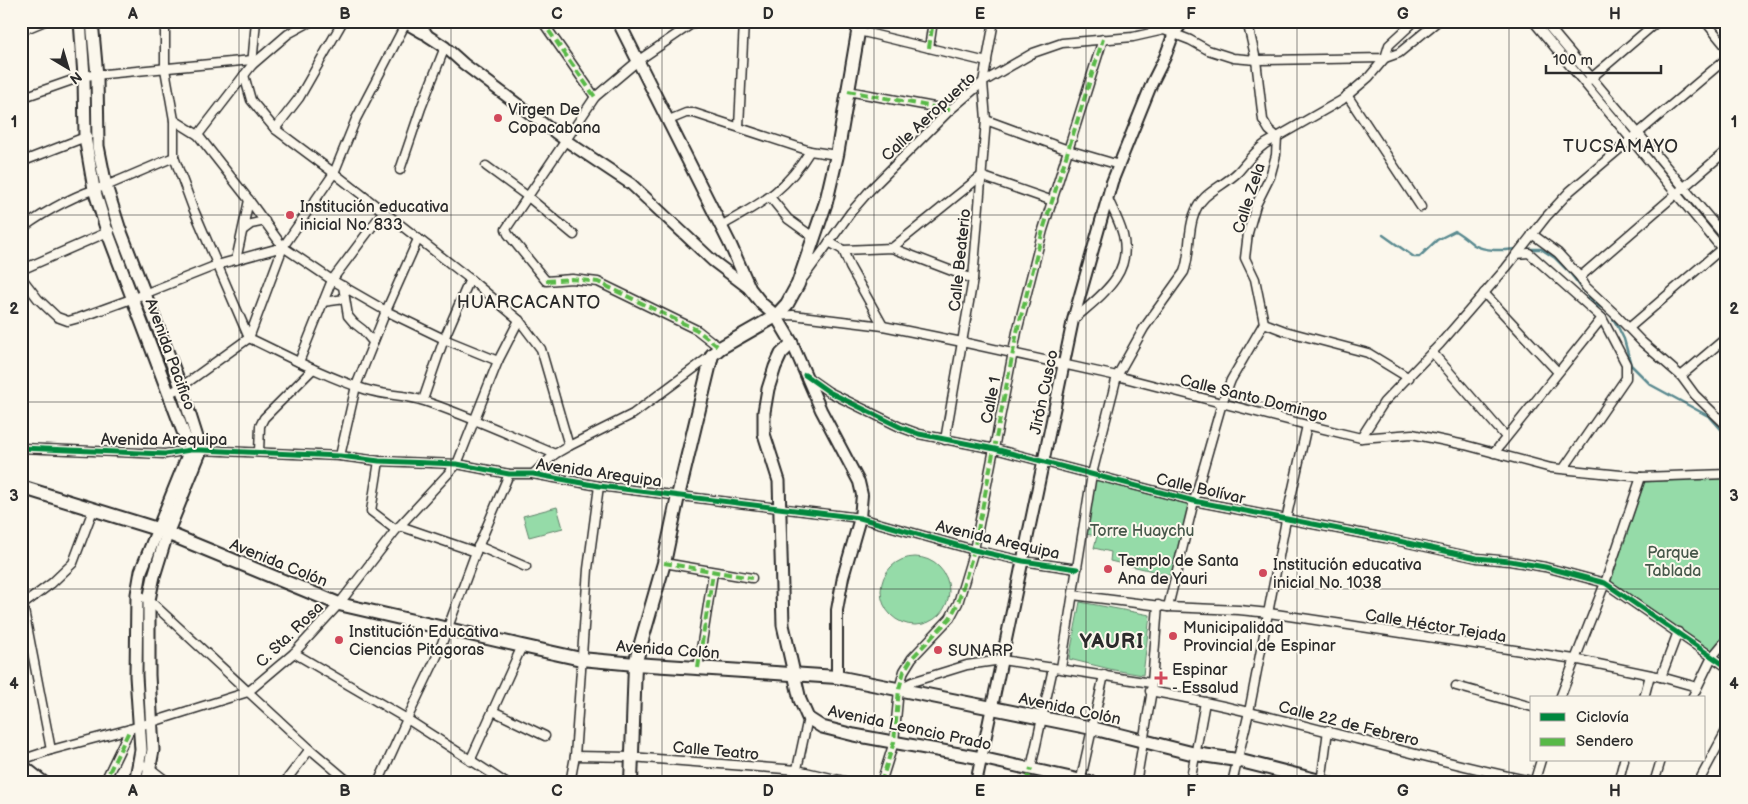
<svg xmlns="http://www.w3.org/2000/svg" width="1748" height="804" viewBox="0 0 1748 804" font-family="'Balsamiq Sans',sans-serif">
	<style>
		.green { fill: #95dba8; stroke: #60836a }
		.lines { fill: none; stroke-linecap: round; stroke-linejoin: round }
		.stream { stroke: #5a8a90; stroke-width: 2.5 }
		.minor-casing { stroke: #2b2b2b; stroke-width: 11 }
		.tertiary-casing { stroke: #2b2b2b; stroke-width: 14 }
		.secondary-casing { stroke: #2b2b2b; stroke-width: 15 }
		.primary-casing { stroke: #2b2b2b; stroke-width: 16 }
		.minor { stroke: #fbf7ec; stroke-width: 8 }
		.tertiary { stroke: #fbf7ec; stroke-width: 10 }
		.secondary { stroke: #fbf7ec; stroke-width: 11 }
		.primary { stroke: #fbf7ec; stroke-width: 12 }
		.quiet { stroke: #58b947; stroke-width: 4; stroke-dasharray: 8 4; stroke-linecap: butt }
		.cycleway-casing { stroke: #fbf7ec; stroke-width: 8 }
		.cycleway { stroke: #00873e; stroke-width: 5 }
		.grid { fill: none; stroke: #2b2b2b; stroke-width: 1; stroke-opacity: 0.55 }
		.poi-dot { fill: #d1495b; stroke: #fbf7ec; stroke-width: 2 }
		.labels { text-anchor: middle; stroke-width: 4; stroke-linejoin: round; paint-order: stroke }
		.poi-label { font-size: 16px; fill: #2b2b2b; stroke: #fbf7ec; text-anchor: start }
		.street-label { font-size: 16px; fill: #2b2b2b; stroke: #fbf7ec }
		.park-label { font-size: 16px; fill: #46574a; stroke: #fbf7ec }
		.neighbourhood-label { font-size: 18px; letter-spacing: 1px; fill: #2b2b2b; stroke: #fbf7ec }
		.district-label { font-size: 21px; font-weight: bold; letter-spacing: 1px; fill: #2b2b2b; stroke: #fbf7ec }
		.neatline { fill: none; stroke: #2b2b2b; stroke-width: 2 }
		.grid-label { font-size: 16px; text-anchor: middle; font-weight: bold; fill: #2b2b2b }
	</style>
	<rect width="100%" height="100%" fill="#fbf7ec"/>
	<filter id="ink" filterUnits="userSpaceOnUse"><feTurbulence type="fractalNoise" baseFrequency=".02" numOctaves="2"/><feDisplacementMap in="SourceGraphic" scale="10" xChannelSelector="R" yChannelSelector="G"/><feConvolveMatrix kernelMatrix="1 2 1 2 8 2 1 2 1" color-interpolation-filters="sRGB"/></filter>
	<g filter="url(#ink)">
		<g class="green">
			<polygon points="1727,462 1727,651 1711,658 1608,582 1645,482 1713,478"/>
			<polygon points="1094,478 1191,503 1174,576 1110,561 1111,552 1094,548 1097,536 1085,534"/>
			<polygon points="557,507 563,528 529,537 523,516"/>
			<circle cx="915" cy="591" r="34"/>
			<polygon points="1080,602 1150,615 1143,675 1114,670 1069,659"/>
		</g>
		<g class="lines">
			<g class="stream">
				<path d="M 1383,235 L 1414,257 L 1419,257 L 1437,240 L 1455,231 C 1462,235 1468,240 1474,245 C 1486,252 1505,250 1518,249"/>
				<polyline points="1523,249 1541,249 1555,258 1570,273 1594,304 1608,311 1617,325 1624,339 1631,365 1651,385 1710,417 1727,436"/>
			</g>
			<g class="minor-casing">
				<g id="minor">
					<path d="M 165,21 L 165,69 L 174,120 L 174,157 L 193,208 L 249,338 C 287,356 324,376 364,389 C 384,396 405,394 424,401 C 469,416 512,436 555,454"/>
					<polyline points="542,21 595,97"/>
					<polyline points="696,21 639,60 595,97 506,229 508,234 546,281 572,279 598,282 697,330 720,348"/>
					<polyline points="1533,21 1727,255"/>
					<polyline points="1544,21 1727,239"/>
					<polyline points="1705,21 1727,48"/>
					<polyline points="21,31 45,21"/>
					<polyline points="859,31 987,62"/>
					<polyline points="929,48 933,21"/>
					<polyline points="252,65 288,34 312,21"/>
					<polyline points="244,75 251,100 275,129 334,173 470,279 519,320 541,349 569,446"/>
					<polyline points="1589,80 1658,21"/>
					<polyline points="848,91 950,110"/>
					<polyline points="1347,95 1421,207"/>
					<polyline points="21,98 84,76 252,60"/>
					<polyline points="174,120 198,135 249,200 283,247 332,280 386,311 444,339 498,361"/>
					<polyline points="669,120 686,113 694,113 810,151 837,155"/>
					<polyline points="986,120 1068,150 1119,165"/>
					<polyline points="739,127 744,21"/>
					<polyline points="275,129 299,98 343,21"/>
					<polyline points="198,135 252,65 256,21"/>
					<polyline points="21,162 88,136"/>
					<polyline points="486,166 527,196 574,235"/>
					<polyline points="400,170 421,108 445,47"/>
					<polyline points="770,197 788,219 813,237"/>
					<path d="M 721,226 C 761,203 785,192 810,151"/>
					<path d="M 21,229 C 46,211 76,194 106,186 L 174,157"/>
					<polyline points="243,230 251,224 265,221"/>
					<polyline points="1532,234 1558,253 1580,277 1586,287 1616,315 1642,342 1681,376 1695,395 1727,426"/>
					<polyline points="829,242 843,250 850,267 883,326"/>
					<polyline points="892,248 981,176 1053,201"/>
					<polyline points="843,250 892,248 973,279"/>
					<polyline points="1516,254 1529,253 1602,318 1626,364 1626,378 1564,468"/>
					<polyline points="236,260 249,200"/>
					<polyline points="21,270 110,231"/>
					<polyline points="21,277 38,299 57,317 68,321 79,318 134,298 217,265 283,247"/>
					<polyline points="804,277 851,212 871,189 950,110 983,82 1033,53 1062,43 1133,37 1164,30 1190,40 1208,50 1233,58 1256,60 1385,58 1399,53 1438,21"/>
					<polyline points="1580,277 1727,150"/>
					<polyline points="343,286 348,316 354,323 363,330 373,342"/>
					<polyline points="1484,293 1558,372"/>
					<polyline points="323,302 345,299"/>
					<polyline points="776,316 793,315 883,326 962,342 1117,376 1307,425 1361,438 1412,434 1465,445 1551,468 1641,477 1727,474"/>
					<path d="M 1073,320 C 1100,296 1133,275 1123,235 C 1120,223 1113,210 1108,199"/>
					<polyline points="1264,323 1285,331 1368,353 1409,378"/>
					<polyline points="1629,328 1727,244"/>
					<polyline points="1432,352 1506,437"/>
					<polyline points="299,362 332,280 383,212"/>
					<polyline points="806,376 829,392 900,427 919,434 995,449 1194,501 1385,538 1477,558 1510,561 1545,567 1605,583 1727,667"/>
					<polyline points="1681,376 1727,337"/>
					<polyline points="168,394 181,387 249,338 283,247 334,173 356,119 406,23"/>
					<polyline points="423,400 444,339 470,279"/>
					<polyline points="1361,438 1384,402 1440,344 1506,268 1546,217 1570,191 1727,58"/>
					<polyline points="945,440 973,279 986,120 983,82 994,21"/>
					<polyline points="21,448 165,454 190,450 201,450 340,456 379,461 457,464 509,474 533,474 599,486 860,518 974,550 1023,561 1077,569"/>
					<polyline points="259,452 260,426 264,418 313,369"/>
					<polyline points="1494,453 1602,318"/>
					<polyline points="340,456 356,386 386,311 418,239"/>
					<polyline points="379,461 371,511 396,530"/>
					<polyline points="533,474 555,454 569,446 633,414 712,355"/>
					<polyline points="400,526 476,552"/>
					<polyline points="478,546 526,567"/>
					<polyline points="664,563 752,578"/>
					<polyline points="137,594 149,600 310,749 350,783"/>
					<polyline points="1073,595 1168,607 1239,610 1269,613 1574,659 1661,677 1697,687"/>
					<polyline points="23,605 51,750"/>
					<polyline points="21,606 52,583 73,563 93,510"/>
					<polyline points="1168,607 1194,501 1222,403 1231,380 1264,323 1255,279 1245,258 1248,233 1256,205 1270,177 1276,155 1277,137 1269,130 1263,120 1256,60 1247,21"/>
					<polyline points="294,653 407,719 506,783"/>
					<polyline points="698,668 713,573"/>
					<path d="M 1061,668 L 1092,474 L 1117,376 L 1144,328 L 1184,272 C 1191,254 1187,233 1194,215 C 1201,192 1223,187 1238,172 C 1247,162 1254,152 1265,144 L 1342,100 L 1369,77 L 1385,58 L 1389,45 L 1415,21"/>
					<polyline points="1661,677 1678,632"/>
					<polyline points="1456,686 1532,707"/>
					<polyline points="899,689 912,682 967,665 1002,660 1151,683"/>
					<path d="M 1150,691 C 1282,715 1410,757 1541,783"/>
					<polyline points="1560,698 1605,583 1641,477"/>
					<polyline points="1644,698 1650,675"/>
					<polyline points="1692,698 1712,657 1727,639"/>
					<polyline points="493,711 545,736"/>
					<polyline points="575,756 631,757 797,770 853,783"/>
					<polyline points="21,760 51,750 130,729 248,692 294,653 339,604 396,530 457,464 498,361 519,320"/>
					<polyline points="470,761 522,646"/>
					<polyline points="139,763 151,769 169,783"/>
					<polyline points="1031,768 1053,668"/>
					<polyline points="104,783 130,729"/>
					<polyline points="284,783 310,749"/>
					<polyline points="378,783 407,719 438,654 476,552 509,474"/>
					<polyline points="570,783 575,756 588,569 599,486"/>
					<polyline points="794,783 808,718"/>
					<polyline points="881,783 894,742 899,689 904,671 912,658 950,618 958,603 974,550 1017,332 1043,230 1103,39"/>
					<polyline points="1080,783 1104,675"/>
					<polyline points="1136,783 1151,696 1158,605"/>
					<polyline points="1190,783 1205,702"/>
					<polyline points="1232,783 1249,712 1286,520 1307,425"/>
					<polyline points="1321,783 1328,730"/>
					<polyline points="1534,783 1541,760"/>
					<polyline points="1618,783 1624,760"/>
					<polyline points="1654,783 1661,760"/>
					<polyline points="1698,783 1727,729"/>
				</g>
			</g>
			<g class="tertiary-casing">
				<g id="tertiary">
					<polyline points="402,21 423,33"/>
					<polyline points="417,21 428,36 445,47 464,64 565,140 631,184 713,261 750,289"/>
					<polyline points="792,343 821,410 859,482 862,495 860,518 843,577 837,610 837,677"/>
					<polyline points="21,764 45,783"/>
					<polyline points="976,783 1073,320 1112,182 1152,83 1165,57 1174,33 1184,21"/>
				</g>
			</g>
			<g class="secondary-casing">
				<g id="secondary">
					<polyline points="80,21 84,76 85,137 94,189 107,231 190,450 141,571 137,594 136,676 141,750 135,783"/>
					<polyline points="92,21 97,76 98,146 106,186 119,227 181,387 201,450 167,534 154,576 149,600 149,675 153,750 147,783"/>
					<polyline points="618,21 730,244 750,289 762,304 776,316 792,343 781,354 775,367 768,389 764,412 764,434 779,481 783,625 800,700 808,718 822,727 854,735 981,758 1093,783"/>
				</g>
			</g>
			<g class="primary-casing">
				<g id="primary">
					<polyline points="21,487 157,529 339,604 522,646 581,659 635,664 837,677 1092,728 1195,754 1237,760 1328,783"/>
					<polyline points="631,783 635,664 664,563 678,496 712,355 720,348 776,316 787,304 798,284 826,202 837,155 860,21"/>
				</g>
			</g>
			<use href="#minor" class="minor"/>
			<use href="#tertiary" class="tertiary"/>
			<use href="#secondary" class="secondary"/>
			<use href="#primary" class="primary"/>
			<g class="quiet">
				<polyline points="542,21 595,97"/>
				<polyline points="1163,21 1164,30"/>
				<polyline points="929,48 933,21"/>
				<polyline points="848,91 950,110"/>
				<polyline points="546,281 572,279 598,282 697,330 720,348"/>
				<polyline points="664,563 752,578"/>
				<polyline points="698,668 713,573"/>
				<polyline points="104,783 130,729"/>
				<polyline points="881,783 894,742 899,689 904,671 912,658 950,618 958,603 974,550 1017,332 1043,230 1103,39"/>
				<polyline points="1027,783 1031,768"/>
			</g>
			<g class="cycleway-casing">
				<g id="cycleway">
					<polyline points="805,375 829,392 900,427 919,434 995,449 1194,501 1385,538 1477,558 1510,561 1545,567 1605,583 1727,667"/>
					<polyline points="21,448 165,454 190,450 201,450 340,456 379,461 457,464 509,474 533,474 599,486 860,518 974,550 1023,561 1077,569"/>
				</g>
			</g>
			<use href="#cycleway" class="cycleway"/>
		</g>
	</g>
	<path class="grid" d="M 239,21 L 239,783M 451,21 L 451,783M 662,21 L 662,783M 874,21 L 874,783M 1086,21 L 1086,783M 1297,21 L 1297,783M 1509,21 L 1509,783M 21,215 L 1727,215M 21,402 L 1727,402M 21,589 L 1727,589"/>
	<g class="poi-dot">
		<circle cx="498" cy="118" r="5"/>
		<circle cx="290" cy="215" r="5"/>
		<circle cx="1108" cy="569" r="5"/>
		<circle cx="1263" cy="573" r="5"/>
		<circle cx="1173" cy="636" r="5"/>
		<circle cx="339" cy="640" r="5"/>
		<circle cx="938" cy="650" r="5"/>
		<path d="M1158.5 670.5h5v5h5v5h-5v5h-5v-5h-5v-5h5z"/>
	</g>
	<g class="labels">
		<g class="poi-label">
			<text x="508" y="115">Virgen De<tspan x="508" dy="18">Copacabana</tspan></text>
			<text x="300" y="212">Institución educativa<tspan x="300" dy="18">inicial No. 833</tspan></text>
			<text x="1118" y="566">Templo de Santa<tspan x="1118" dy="18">Ana de Yauri</tspan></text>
			<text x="1273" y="570">Institución educativa<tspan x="1273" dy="18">inicial No. 1038</tspan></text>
			<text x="1183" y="633">Municipalidad<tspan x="1183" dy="18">Provincial de Espinar</tspan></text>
			<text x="349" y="637">Institución Educativa<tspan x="349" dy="18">Ciencias Pitagoras</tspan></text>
			<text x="948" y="656">SUNARP</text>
			<text x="1172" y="675">Espinar<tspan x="1172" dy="18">- Essalud</tspan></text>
		</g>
		<g class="street-label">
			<text transform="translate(928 116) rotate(-43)" y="6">Calle Aeropuerto</text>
			<text transform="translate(1248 198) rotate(-72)" y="6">Calle Zela</text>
			<text transform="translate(959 260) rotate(-84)" y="6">Calle Beaterio</text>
			<text transform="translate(171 354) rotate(70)" y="6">Avenida Pacifico</text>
			<text transform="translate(1043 392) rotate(-78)" y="6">Jirón Cusco</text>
			<text transform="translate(1254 397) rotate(14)" y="6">Calle Santo Domingo</text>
			<text transform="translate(990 400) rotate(-79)" y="6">Calle 1</text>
			<text x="164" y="445">Avenida Arequipa</text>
			<text transform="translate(599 472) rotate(8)" y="6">Avenida Arequipa</text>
			<text transform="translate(1201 488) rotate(13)" y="6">Calle Bolívar</text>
			<text transform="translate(998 539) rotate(13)" y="6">Avenida Arequipa</text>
			<text transform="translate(279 562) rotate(22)" y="6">Avenida Colón</text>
			<text transform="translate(1436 625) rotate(9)" y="6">Calle Héctor Tejada</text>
			<text transform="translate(289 634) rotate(-44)" y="6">C. Sta. Rosa</text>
			<text transform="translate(668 649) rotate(4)" y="6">Avenida Colón</text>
			<text transform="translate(1070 708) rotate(12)" y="6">Avenida Colón</text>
			<text transform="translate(1349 723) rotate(14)" y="6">Calle 22 de Febrero</text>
			<text transform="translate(910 727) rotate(12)" y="6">Avenida Leoncio Prado</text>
			<text transform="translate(716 750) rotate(5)" y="6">Calle Teatro</text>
		</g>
		<g class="park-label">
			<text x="1142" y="536">Torre Huaychu</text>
			<text x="1673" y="558">Parque<tspan x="1673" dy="18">Tablada</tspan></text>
		</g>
		<g class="neighbourhood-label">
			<text x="1621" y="152">TUCSAMAYO</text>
			<text x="529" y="308">HUARCACANTO</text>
		</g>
		<g class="district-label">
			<text x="1112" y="648">YAURI</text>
		</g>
	</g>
	<rect width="1748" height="804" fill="none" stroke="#fbf7ec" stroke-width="55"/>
	<rect x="1530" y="696" width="175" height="65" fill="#fbf7ec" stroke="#a8a59f"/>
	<rect x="1540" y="713" width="25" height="8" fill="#00873e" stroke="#a8a59f"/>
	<text x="1576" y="722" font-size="15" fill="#2b2b2b">Ciclovía</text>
	<rect x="1540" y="738" width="25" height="8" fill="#58b947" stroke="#a8a59f"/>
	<text x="1576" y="746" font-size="15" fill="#2b2b2b">Sendero</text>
	<g transform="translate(68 68) rotate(142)" stroke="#fbf7ec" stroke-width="4" paint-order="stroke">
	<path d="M0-4L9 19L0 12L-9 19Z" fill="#2b2b2b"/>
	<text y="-8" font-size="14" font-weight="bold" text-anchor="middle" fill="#2b2b2b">N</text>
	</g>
	<path d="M1546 65v8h115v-8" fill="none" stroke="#2b2b2b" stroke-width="2.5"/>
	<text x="1553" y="65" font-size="15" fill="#2b2b2b" stroke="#fbf7ec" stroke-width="4" paint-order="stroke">100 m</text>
	<rect x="28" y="28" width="1692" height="748" class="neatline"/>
	<g class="grid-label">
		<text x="133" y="19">A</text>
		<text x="345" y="19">B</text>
		<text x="557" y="19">C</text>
		<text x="768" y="19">D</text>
		<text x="980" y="19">E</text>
		<text x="1191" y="19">F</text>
		<text x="1403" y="19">G</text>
		<text x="1615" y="19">H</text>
		<text x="14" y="127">1</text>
		<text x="1734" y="127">1</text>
		<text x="14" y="314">2</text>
		<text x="1734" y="314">2</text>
		<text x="14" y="501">3</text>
		<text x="1734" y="501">3</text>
		<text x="14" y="689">4</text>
		<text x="1734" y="689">4</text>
		<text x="133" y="796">A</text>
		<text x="345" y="796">B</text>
		<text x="557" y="796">C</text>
		<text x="768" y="796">D</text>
		<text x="980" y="796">E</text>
		<text x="1191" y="796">F</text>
		<text x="1403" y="796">G</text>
		<text x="1615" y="796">H</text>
	</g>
</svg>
